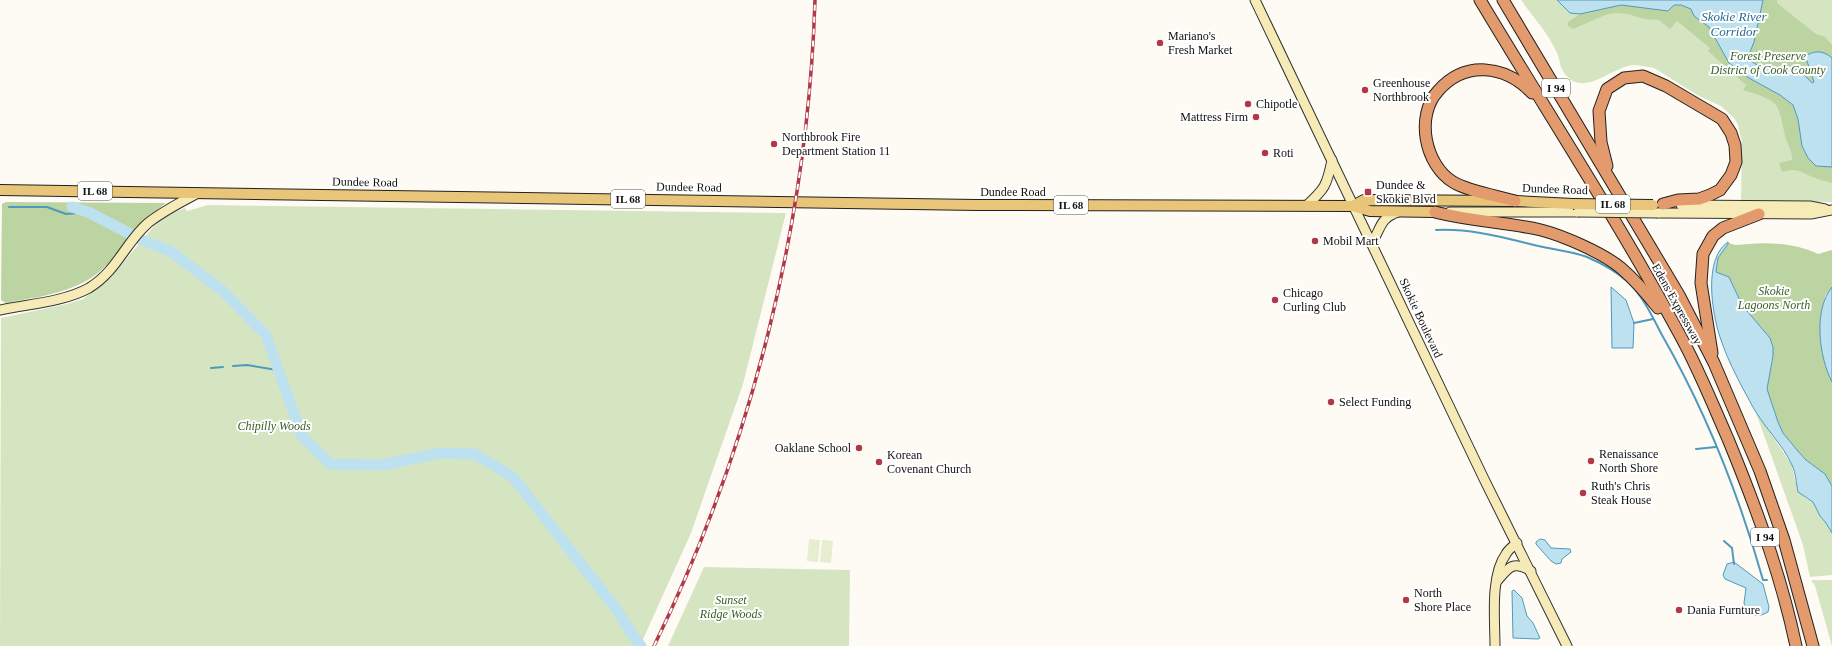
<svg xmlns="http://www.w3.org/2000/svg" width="1832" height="646" viewBox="0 0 1832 646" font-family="Georgia,serif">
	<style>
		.green { fill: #d6e5c1 }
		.forest { fill: #bcd4a2 }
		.pitch { fill: #e6edd1 }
		.water { fill: #bee1ef; stroke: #4e99be }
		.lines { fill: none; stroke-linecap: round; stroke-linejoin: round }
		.stream { stroke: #4e99be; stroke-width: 2 }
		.river { stroke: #bee1ef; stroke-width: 11 }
		.secondary-casing { stroke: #323232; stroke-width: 11 }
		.primary-casing { stroke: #212121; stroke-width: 12 }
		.highway-casing { stroke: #212121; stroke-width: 13 }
		.secondary { stroke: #f6eab7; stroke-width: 9 }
		.primary { stroke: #e8c579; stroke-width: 10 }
		.highway { stroke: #e39a6c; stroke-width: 11 }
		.rail-casing { stroke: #b03847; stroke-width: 3.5 }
		.rail { stroke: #fff; stroke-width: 2; stroke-dasharray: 6; stroke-linecap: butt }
		.secondary-bridge-casing { stroke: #323232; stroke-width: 11; stroke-linecap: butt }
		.primary-bridge-casing { stroke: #212121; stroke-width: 12; stroke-linecap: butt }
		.secondary-bridge { stroke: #f6eab7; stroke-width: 9 }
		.primary-bridge { stroke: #e8c579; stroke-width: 10 }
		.poi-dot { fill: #b03847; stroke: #fff; stroke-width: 1.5 }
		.labels { text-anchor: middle; stroke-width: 4; stroke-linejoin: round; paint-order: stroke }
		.shield { fill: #fff; stroke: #585858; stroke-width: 1 }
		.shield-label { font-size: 11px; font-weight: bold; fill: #101010 }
		.poi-label { font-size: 12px; fill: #101010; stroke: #fff; text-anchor: start }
		.park-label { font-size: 12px; font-style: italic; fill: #376027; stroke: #fff }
		.street-label { font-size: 12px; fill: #101010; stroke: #fff }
		.water-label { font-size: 13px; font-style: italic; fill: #276c93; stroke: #fff }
	</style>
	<rect width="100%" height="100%" fill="#fefbf4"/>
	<g class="green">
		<path d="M 1521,0 L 1832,0 L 1832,202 L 1741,201 L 1742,142 L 1738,125 L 1735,119 L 1721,106 L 1699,96 L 1654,68 C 1647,67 1640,65 1632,65 C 1611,68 1583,98 1565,74 C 1559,67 1560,58 1556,51 C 1548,33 1533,17 1521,0 Z"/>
		<polygon points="208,205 786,213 743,384 691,533 640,646 0,646 1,318 67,304 83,299 112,276 154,226 167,215 185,208 187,211"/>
		<polygon points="1755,410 1792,465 1795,481 1805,498 1813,502 1820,516 1826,523 1832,533 1832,575 1810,577 1803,545"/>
		<polygon points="704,567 850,570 849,646 668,646"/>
		<polygon points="1811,580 1832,580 1832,646 1815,586"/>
	</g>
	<g class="forest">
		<polygon points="1763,0 1777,0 1777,3 1816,34 1825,37 1832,45 1832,58 1830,56 1806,58 1814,82 1812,83 1801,72 1783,67 1767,69 1756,65 1750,61 1750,52 1754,42"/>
		<path d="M 1621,5 L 1640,7 L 1681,5 L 1692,9 L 1694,16 L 1709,27 L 1729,63 L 1749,78 L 1780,95 L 1793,105 L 1816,166 L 1832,167 L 1832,183 C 1826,181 1819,180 1813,177 C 1800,172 1797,167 1782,172 L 1779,163 L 1792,160 C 1793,153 1788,145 1786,139 C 1776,100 1783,103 1743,90 L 1746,85 L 1708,51 L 1710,48 L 1677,21 L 1670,29 L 1659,20 L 1644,19 L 1628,14 L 1615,13 L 1605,15 L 1573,29 L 1568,26 L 1568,22 L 1580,14 Z"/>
		<path d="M 6,202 L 166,203 C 156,211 146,218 138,227 C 125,242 114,260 98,273 C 73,293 37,297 6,303 L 1,300 L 2,204 Z"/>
		<path d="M 1728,242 C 1734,247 1742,244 1749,244 C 1772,242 1797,244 1818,254 L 1832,250 C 1832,258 1832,280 1832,287 C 1830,291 1826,293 1825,297 C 1817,321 1821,360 1832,382 L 1832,486 L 1825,474 L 1806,460 L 1797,450 L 1783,433 L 1778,422 L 1767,389 L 1773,356 L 1773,347 L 1770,338 L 1742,305 L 1729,277 L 1716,272 L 1718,258 L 1728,244 Z"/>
	</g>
	<g class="pitch">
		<polygon points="809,539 820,540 818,562 807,561"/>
		<polygon points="822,540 833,541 831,563 820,562"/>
	</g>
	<g class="water">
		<path d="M 1557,0 L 1763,0 L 1754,42 L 1750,52 L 1751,61 C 1770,75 1777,63 1793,68 C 1801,70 1807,78 1812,83 L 1814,82 L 1806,58 L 1807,55 C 1816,50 1824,51 1832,58 L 1832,167 L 1816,166 L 1808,158 L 1802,146 L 1798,119 L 1793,105 L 1780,95 L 1749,78 L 1729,63 L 1709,27 L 1694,16 L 1691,9 L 1681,5 L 1674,5 L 1668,11 L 1621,5 L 1580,14 L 1570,13 Z"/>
		<path d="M 1728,242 L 1728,244 L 1718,258 L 1716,272 L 1729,277 L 1742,305 L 1770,338 L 1773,347 L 1773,356 L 1767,389 L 1778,422 L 1783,433 L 1797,450 L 1806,460 L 1825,474 L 1832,486 L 1832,533 L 1826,523 L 1820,516 L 1813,502 L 1798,492 C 1796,483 1796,473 1792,465 C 1783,445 1765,428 1754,409 C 1742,387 1728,362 1720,337 C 1712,313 1703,259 1728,242 Z"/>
		<polygon points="1611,287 1626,300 1634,323 1633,348 1612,348"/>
		<path d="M 1832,287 L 1832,382 C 1819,357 1813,310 1832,287 Z"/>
		<polygon points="1540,539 1545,540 1551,548 1570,549 1571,552 1562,559 1561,563 1556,564 1551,561 1536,544 1536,542"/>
		<path d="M 1734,562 L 1763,584 L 1769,607 L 1768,612 C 1761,616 1755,617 1747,613 L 1744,603 L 1746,588 L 1725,579 L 1723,575 L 1727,564 Z"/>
		<polygon points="1514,590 1522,598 1527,616 1533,623 1540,638 1538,639 1513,638 1512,591"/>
	</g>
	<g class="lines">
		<g class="stream">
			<polyline points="9,207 47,207 66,214 88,212"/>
			<path d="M 1436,230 C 1473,228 1508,239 1543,247 C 1557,250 1574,252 1587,257 C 1601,263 1617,272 1628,282 C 1643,296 1653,318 1662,335 C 1706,412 1739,495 1763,580 L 1767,580"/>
			<polyline points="1634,323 1653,319"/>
			<polyline points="233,366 247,365 277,370"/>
			<polyline points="211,368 223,367"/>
			<polyline points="1696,449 1716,447"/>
			<polyline points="1724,541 1732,548 1734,564"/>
		</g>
		<polyline class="river" points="72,207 88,212 142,240 170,251 224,292 266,335 302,436 330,464 383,465 440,453 475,454 513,477 617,610 633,636 641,646"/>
		<g class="secondary-casing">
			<g id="secondary">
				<polyline points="1255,0 1484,479 1567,646"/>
				<polyline points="1681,205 1810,206 1825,209"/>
				<path d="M 1306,206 C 1325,189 1327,185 1332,160"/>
				<polyline points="1450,212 1578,212"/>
				<polyline points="1658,213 1811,214 1832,210"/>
				<path d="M 1372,243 C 1381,228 1380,218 1398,212"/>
				<path d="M 0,310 C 28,304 64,302 89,288 C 117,271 125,243 148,223 C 163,211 181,202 198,193"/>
				<path d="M 1497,581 C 1509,567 1513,560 1531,571"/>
				<path d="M 1495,646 C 1495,620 1490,576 1506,554 C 1508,550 1513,546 1517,543"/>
			</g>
		</g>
		<g class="primary-casing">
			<g id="primary">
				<polyline points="0,190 977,205 1353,206 1370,211 1435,212"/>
				<polyline points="1353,206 1364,200 1515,201 1573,204"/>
			</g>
		</g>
		<g class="highway-casing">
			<g id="highway">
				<path d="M 1480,0 C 1547,112 1619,222 1681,337 C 1699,370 1713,405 1728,439 C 1756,507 1781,575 1796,646"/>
				<polyline points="1503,0 1679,295 1714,363 1760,471 1784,540 1813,646"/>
				<polyline points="1607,166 1601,142 1599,111 1607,89 1624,78 1643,76 1666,86 1722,119 1731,133 1735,145 1736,162 1731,175 1720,190 1710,195 1699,199 1678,200 1663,204"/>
				<path d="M 1515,201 C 1498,196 1467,191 1453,182 C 1425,165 1415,116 1438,91 C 1465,60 1505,65 1532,93"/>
				<path d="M 1435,212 C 1470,221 1506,222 1541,230 C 1564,236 1603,253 1621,268 C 1635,280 1647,294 1658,308"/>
				<polyline points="1712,353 1701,283 1703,254 1713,236 1723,228 1759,214"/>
			</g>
		</g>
		<use href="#secondary" class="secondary"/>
		<use href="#primary" class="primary"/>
		<use href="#highway" class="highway"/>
		<g class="rail-casing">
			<path id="rail" d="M 654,646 C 752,446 808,222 815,0"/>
		</g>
		<use href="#rail" class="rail"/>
		<g class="secondary-bridge-casing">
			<polyline id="secondary-bridge" points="1578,212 1658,213"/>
		</g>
		<g class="primary-bridge-casing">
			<polyline id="primary-bridge" points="1573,204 1653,205"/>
		</g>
		<use href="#secondary-bridge" class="secondary-bridge"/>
		<use href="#primary-bridge" class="primary-bridge"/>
	</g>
	<g class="poi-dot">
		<circle cx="1160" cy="43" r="4"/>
		<circle cx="1365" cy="90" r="4"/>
		<circle cx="1248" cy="104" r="4"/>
		<circle cx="1256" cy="117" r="4"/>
		<circle cx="774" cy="144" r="4"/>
		<circle cx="1265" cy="153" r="4"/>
		<rect x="1364" y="188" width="8" height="8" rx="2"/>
		<circle cx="1315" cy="241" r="4"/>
		<circle cx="1275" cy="300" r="4"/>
		<circle cx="1331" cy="402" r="4"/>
		<circle cx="859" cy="448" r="4"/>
		<circle cx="1591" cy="461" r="4"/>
		<circle cx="879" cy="462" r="4"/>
		<circle cx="1583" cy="493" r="4"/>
		<circle cx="1406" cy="600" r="4"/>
		<circle cx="1679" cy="610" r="4"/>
	</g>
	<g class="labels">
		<g class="shield">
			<rect x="1542" y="79" width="28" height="18" rx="3"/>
			<rect x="78" y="182" width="34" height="18" rx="3"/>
			<rect x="611" y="190" width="34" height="18" rx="3"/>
			<rect x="1596" y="195" width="34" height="18" rx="3"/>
			<rect x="1054" y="196" width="34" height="18" rx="3"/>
			<rect x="1751" y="528" width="28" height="18" rx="3"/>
		</g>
		<g class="shield-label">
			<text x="1556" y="92">I 94</text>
			<text x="95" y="195">IL 68</text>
			<text x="628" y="203">IL 68</text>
			<text x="1613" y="208">IL 68</text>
			<text x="1071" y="209">IL 68</text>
			<text x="1765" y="541">I 94</text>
		</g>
		<g class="poi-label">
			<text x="1168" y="40">Mariano's<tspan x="1168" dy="14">Fresh Market</tspan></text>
			<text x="1373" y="87">Greenhouse<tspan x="1373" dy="14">Northbrook</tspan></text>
			<text x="1256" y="108">Chipotle</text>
			<text x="1248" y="121" text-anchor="end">Mattress Firm</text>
			<text x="782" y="141">Northbrook Fire<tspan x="782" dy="14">Department Station 11</tspan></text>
			<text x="1273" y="157">Roti</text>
			<text x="1376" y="189">Dundee &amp;<tspan x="1376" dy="14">Skokie Blvd</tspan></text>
			<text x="1323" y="245">Mobil Mart</text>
			<text x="1283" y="297">Chicago<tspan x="1283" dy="14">Curling Club</tspan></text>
			<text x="1339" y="406">Select Funding</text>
			<text x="851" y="452" text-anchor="end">Oaklane School</text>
			<text x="1599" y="458">Renaissance<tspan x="1599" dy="14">North Shore</tspan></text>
			<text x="887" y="459">Korean<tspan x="887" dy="14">Covenant Church</tspan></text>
			<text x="1591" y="490">Ruth's Chris<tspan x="1591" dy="14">Steak House</tspan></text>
			<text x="1414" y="597">North<tspan x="1414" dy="14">Shore Place</tspan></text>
			<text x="1687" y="614">Dania Furnture</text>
		</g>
		<g class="park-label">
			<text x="1768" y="60">Forest Preserve<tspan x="1768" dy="14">District of Cook County</tspan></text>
			<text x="1774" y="295">Skokie<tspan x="1774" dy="14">Lagoons North</tspan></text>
			<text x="274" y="430">Chipilly Woods</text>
			<text x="731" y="604">Sunset<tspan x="731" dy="14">Ridge Woods</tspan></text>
		</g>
		<g class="street-label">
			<text transform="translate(365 182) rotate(1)" y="4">Dundee Road</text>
			<text transform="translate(689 187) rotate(1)" y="4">Dundee Road</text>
			<text transform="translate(1555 189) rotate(2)" y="4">Dundee Road</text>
			<text x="1013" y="196">Dundee Road</text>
			<text transform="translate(1677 304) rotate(61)" y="4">Edens Expressway</text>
			<text transform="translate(1421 318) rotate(65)" y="4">Skokie Boulevard</text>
		</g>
		<g class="water-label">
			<text x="1734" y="21">Skokie River<tspan x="1734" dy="15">Corridor</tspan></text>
		</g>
	</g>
</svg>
